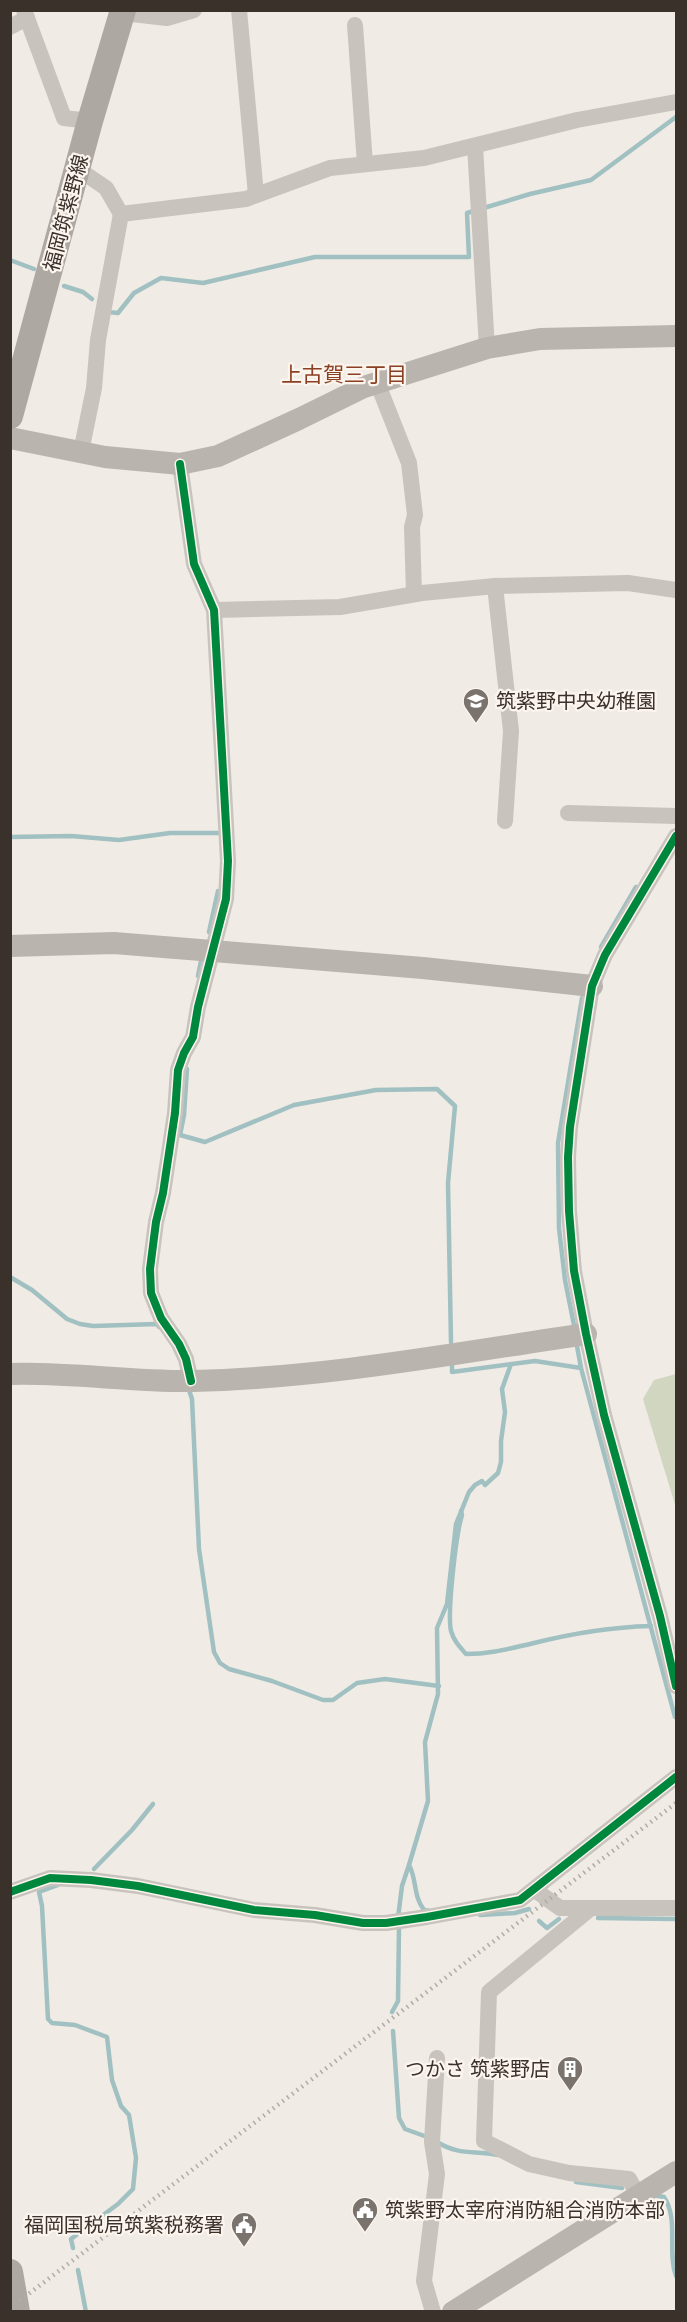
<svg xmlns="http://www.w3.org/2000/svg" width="687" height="2322" viewBox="0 0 687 2322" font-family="'Golos Text','Noto Sans JP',sans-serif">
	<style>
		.green { fill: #d0d6bf }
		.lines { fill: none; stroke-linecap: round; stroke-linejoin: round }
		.stream { stroke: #a1c0c1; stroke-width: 4.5 }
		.street { stroke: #c9c3be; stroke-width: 16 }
		.secondary { stroke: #bab4ae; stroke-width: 22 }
		.primary { stroke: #aea8a3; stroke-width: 26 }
		.rail { stroke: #b1aca8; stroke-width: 4.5; stroke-dasharray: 1.5 4.5; stroke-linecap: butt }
		.cycleway-casing { stroke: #fbf5ee; stroke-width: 11 }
		.cycleway { stroke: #00873e; stroke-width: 8 }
		.labels { text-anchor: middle; stroke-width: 4.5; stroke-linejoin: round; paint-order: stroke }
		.street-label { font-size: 20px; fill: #3b312b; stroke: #fbf5ee }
		.poi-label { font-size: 20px; fill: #3b312b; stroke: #fbf5ee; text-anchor: start }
		.neighbourhood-label { font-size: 21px; fill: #8b4023; stroke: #fbf5ee }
	</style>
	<rect width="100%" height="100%" fill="#f0ebe5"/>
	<polygon class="green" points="676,1374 676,1508 643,1399 654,1380"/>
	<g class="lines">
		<g class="stream">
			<polyline points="10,260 34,269"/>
			<polyline points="64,286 83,292 92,299"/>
			<polyline points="108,312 118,313 134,293 161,278 203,283 315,257 469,257 467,213 530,194 591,180 676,117"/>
			<polyline points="10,837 71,836 119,840 170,833 221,833 221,835"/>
			<polyline points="209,932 218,891"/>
			<polyline points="601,947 636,887"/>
			<polyline points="198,976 201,961"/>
			<polyline points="187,1069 184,1115 180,1135 205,1142 294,1105 376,1090 437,1089 455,1106 448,1183 451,1342"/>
			<polyline points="10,1277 32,1290 67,1319 80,1324 93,1326 157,1324 159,1327"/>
			<polyline points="574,1325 565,1280 559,1228 558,1143 582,998"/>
			<polyline points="577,1346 581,1368"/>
			<polyline points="452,1364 452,1372 535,1361 581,1368 675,1717"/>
			<polyline points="188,1387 192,1399 199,1549 214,1652 220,1663 229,1669 272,1681 323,1700 333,1700 357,1683 385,1679 439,1686"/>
			<path d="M 461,1511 L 462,1515 C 456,1534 447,1613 451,1631 C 454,1641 459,1646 466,1654 C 489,1654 508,1649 530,1644 C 569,1634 611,1627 651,1626"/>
			<polyline points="94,1869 132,1830 153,1804"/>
			<polyline points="58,1885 39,1892 42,1906 48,2019 52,2023 75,2025 107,2037 112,2080 121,2106 129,2115 136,2158 133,2189 118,2204 71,2239 73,2248"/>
			<path d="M 430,1911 L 424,1910 C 413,1896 417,1879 409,1865 L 428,1801 L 425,1742 L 438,1694 L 437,1628 L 447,1604 L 456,1524 L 469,1492 L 475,1485 L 482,1481 L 485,1485 L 498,1473 L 501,1462 L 501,1441 L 505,1412 L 502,1389 L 511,1364"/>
			<polyline points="480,1915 515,1913 529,1909"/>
			<polyline points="398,1918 402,1886 409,1865"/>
			<polyline points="598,1918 676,1919"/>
			<polyline points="539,1921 547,1928 559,1919"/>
			<polyline points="392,2012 398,2001 399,1926"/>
			<polyline points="393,2031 399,2118 405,2129 430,2138"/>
			<path d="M 437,2142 C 460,2156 474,2150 498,2155"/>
			<polyline points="576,2182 622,2188"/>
			<path d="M 653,2195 L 664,2197 C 679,2219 667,2251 676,2276"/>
			<polyline points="78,2270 86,2312"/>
		</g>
		<g class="street">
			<polyline points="24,10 64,118 90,121"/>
			<polyline points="239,10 256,195"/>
			<polyline points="123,13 167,18 194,10"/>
			<polyline points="355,25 365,164"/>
			<polyline points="10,27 27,18"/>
			<polyline points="475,146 487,348"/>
			<polyline points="78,169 106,188 121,214 246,199 330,168 424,158 577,120 676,102"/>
			<polyline points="377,382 409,463 415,515 412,527 414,594"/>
			<polyline points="81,452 94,388 98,340 121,214"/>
			<polyline points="180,464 194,564 214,610 228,861 226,899 198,1007 193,1037 184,1053 178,1070 175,1113 163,1193 156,1222 150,1269 151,1293 161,1318 179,1344 186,1359 191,1381"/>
			<polyline points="495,586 511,731 505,821"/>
			<polyline points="214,610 340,607 422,593 495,586 628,583 676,590"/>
			<polyline points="568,813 676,816"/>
			<polyline points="676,836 605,955 592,986 570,1127 568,1157 569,1211 574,1271 586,1334 604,1415 660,1616 676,1686"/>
			<polyline points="535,1890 560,1908 676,1908"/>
			<polyline points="10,1892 50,1878 91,1880 138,1886 254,1910 315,1915 363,1923 386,1923 427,1917 520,1900 676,1777"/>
			<polyline points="591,1908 489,1992 484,2141 529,2164 569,2173 629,2179 638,2195"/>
			<polyline points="433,2312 424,2281 437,2174 432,2142 437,2058"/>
		</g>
		<g class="secondary">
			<polyline points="10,438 105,457 180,464 218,456 299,419 364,387 487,348 540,339 676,336"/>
			<polyline points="10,946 114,943 423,968 592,986"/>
			<path d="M 10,1374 C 71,1372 132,1382 193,1381 C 325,1378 456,1353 586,1334"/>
			<polyline points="453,2312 676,2172"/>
		</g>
		<g class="primary">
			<polyline points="10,416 90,121 123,10"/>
			<polyline points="10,2272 17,2312"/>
		</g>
		<polyline class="rail" points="10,2308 676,1803"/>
		<g class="cycleway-casing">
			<g id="cycleway">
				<polyline points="180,464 194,564 214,610 228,861 226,899 198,1007 193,1037 184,1053 178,1070 175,1113 163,1193 156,1222 150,1269 151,1293 161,1318 179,1344 186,1359 191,1381"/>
				<polyline points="676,836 605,955 592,986 570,1127 568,1157 569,1211 574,1271 586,1334 604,1415 660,1616 676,1686"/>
				<polyline points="10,1892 50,1878 91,1880 138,1886 254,1910 315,1915 363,1923 386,1923 427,1917 520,1900 676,1777"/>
			</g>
		</g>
		<use href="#cycleway" class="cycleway"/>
	</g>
	<defs>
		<g id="school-pin" transform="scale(1.35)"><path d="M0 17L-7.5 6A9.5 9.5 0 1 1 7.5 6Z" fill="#7a726c" stroke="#fbf5ee"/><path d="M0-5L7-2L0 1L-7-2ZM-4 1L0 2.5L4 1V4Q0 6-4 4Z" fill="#fff"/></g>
		<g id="building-pin" transform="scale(1.35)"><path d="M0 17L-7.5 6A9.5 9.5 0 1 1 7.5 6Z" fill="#7a726c" stroke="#fbf5ee"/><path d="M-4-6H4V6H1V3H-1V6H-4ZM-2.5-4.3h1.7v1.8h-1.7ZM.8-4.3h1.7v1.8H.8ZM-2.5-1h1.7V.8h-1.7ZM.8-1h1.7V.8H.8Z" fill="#fff"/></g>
		<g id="civic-pin" transform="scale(1.35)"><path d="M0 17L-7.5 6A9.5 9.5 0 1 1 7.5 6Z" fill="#7a726c" stroke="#fbf5ee"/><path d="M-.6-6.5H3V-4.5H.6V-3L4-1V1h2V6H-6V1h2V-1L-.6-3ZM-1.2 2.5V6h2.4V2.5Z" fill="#fff"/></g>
	</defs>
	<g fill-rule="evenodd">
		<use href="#school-pin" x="476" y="701"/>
		<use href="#building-pin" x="570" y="2069"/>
		<use href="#civic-pin" x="365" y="2210"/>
		<use href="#civic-pin" x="244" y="2225"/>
	</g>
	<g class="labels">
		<g class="street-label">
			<text transform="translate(66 213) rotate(-75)" y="7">福岡筑紫野線</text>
		</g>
		<g class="poi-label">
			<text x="496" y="708">筑紫野中央幼稚園</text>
			<text x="550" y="2076" text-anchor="end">つかさ 筑紫野店</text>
			<text x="385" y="2217">筑紫野太宰府消防組合消防本部</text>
			<text x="224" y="2232" text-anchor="end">福岡国税局筑紫税務署</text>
		</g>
		<g class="neighbourhood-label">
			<text x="344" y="382">上古賀三丁目</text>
		</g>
	</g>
	<rect width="687" height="2322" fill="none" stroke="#3b312b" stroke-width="24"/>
</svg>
